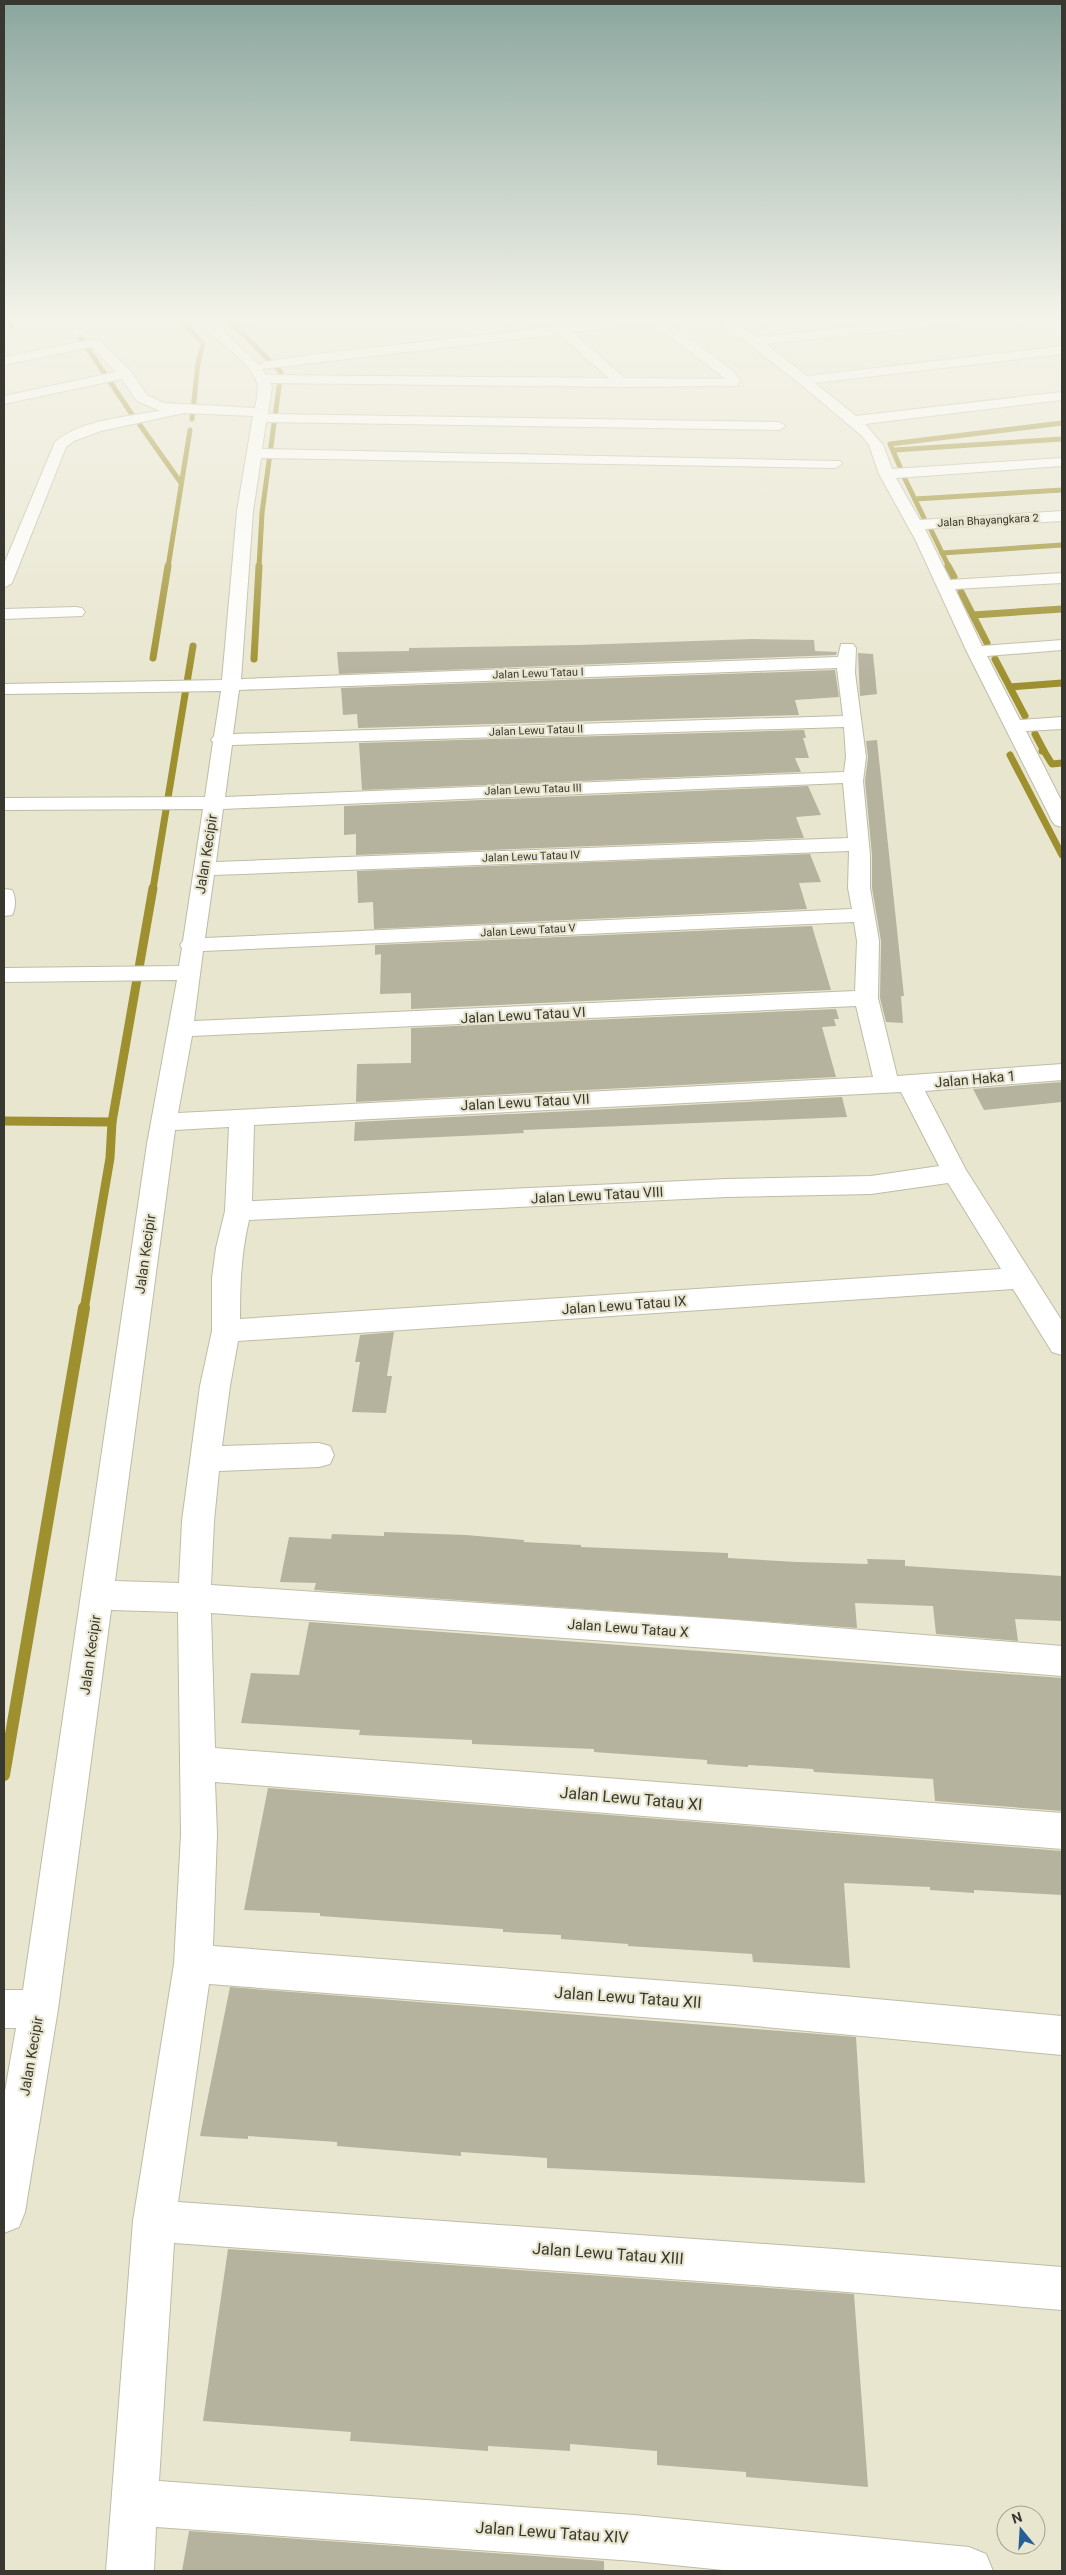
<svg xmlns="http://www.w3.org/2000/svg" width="1066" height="2575" viewBox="0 0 1066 2575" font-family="Roboto,sans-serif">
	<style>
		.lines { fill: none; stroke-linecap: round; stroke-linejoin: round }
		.stream-far3 { stroke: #9e902f; stroke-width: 5 }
		.stream-far2 { stroke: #9e902f; stroke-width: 7 }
		.stream-far1 { stroke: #9e902f; stroke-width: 9 }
		.stream { stroke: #9e902f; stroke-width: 12 }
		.building { fill: #b5b29e }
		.street-casing { stroke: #bebca7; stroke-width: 2 }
		.street { fill: #fff; fill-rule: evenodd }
		.labels { text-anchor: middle; stroke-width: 4.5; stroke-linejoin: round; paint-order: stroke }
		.far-street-label { font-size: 11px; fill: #393830; stroke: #e9e6d0 }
		.street-label { font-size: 14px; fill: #393830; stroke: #e9e6d0 }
		.near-street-label { font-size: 16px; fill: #393830; stroke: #e9e6d0 }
	</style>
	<rect width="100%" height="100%" fill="#e9e6d0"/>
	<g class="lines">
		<g class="stream-far3">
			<polyline points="7,319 12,326"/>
			<polyline points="180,319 203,344 198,363 192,419"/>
			<polyline points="228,319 281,372 262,513 259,567"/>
			<polyline points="716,319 719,321"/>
			<polyline points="80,337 133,416"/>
			<polyline points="140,425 181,483"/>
			<polyline points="894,450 1062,439"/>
			<polyline points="900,467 890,444 1062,423"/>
			<polyline points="905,479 924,518"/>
			<polyline points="915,499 1062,490"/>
			<polyline points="931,530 949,567"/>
			<polyline points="942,553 1062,545"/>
			<polyline points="168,567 190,430"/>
		</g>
		<g class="stream-far2">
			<polyline points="948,566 954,577"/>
			<polyline points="961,592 987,643"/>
			<polyline points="973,615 1062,609"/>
			<polyline points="153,658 168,566"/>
			<polyline points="254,659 259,566"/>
			<polyline points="995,659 1025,716"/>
			<polyline points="1010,687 1062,683"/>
			<polyline points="1035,734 1044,751 1042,751"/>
			<polyline points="1044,751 1052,764 1062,763"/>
			<polyline points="1010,755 1062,855"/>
			<polyline points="153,889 193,646"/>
		</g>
		<g class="stream-far1">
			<polyline points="4,1121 112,1122 153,888"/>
			<polyline points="84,1310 110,1158 112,1122"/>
		</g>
		<polyline class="stream" points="4,1775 84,1308"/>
	</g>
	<g class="building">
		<polygon points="753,639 814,640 815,651 837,652 836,655 339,674 337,652 409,651 409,648 578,645"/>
		<polygon points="858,653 873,654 877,694 860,696"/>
		<polygon points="835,670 839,697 795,700 799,715 358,728 357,714 343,715 341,688"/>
		<polygon points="804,730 806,738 803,738 809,758 795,758 801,772 362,790 359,743"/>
		<polygon points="877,740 904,996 901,996 903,1023 886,1022 880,998 881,941 872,888 872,855 865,781 868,757 866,741"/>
		<polygon points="808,786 821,815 796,817 804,838 356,855 356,834 344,835 344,806"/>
		<polygon points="810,854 821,882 799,883 807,909 374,929 373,902 358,903 357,871"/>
		<polygon points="812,926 831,990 411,1009 411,993 380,994 381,954 375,955 375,945"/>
		<polygon points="836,1009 839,1019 834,1019 836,1026 822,1027 836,1077 356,1102 357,1064 411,1063 411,1028"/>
		<polygon points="1062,1082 1062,1102 984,1110 973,1089"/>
		<polygon points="842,1097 847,1117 523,1130 524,1133 354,1141 355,1122"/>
		<polygon points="394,1332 387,1376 392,1376 386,1413 352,1412 360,1362 355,1362 360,1335"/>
		<polygon points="384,1532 466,1535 524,1540 524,1542 581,1545 581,1547 728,1553 728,1558 797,1562 868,1564 867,1559 905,1560 905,1566 1062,1576 1062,1621 1015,1619 1018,1641 936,1634 933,1606 855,1603 857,1628 314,1590 316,1583 280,1582 289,1537 331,1539 332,1534 384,1536"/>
		<polygon points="309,1622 1062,1678 1062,1811 935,1801 933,1779 814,1772 813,1769 748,1765 748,1767 707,1764 707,1760 594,1752 594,1749 472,1744 472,1740 359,1735 360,1730 241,1723 251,1673 299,1675"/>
		<polygon points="268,1788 1062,1851 1062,1895 974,1890 974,1893 930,1890 930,1887 844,1883 850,1968 753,1962 752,1954 628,1946 628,1944 561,1939 561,1935 503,1932 503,1929 320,1916 320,1913 244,1910"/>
		<polygon points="230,1987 856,2037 865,2183 547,2168 547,2158 461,2152 461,2156 412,2152 337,2146 337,2142 248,2136 248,2139 200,2136"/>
		<polygon points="228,2249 854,2294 868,2487 746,2477 746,2472 657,2465 657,2451 570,2444 570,2451 488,2446 488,2451 350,2441 351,2432 203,2421"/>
		<polygon points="189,2531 604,2561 604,2571 182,2571"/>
	</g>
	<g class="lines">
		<g class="street-casing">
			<g id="street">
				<path d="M 197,319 L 211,319 L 259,365 L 265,362 L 316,354 L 621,319 L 664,319 L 733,371 L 740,380 L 737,386 L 623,387 L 270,383 L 272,387 L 268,414 L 779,422 L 786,426 L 779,430 L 266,422 L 262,449 L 840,461 L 842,464 L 835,468 L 261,458 L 253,511 L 241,679 L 838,657 L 841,644 L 853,644 L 856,648 L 855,673 L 866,757 L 863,781 L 870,855 L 870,888 L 879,941 L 878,998 L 897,1076 L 1062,1064 L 1062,1080 L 925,1091 L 966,1170 L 1062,1321 L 1062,1355 L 1052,1352 L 1013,1289 L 238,1341 L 230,1386 L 222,1446 L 319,1443 L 330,1446 L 334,1455 L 330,1464 L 319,1467 L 219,1471 L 214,1521 L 211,1585 L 736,1620 L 1062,1646 L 1062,1676 L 736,1650 L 211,1613 L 215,1748 L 1062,1813 L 1062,1849 L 215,1782 L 217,1834 L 213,1946 L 734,1986 L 1062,2016 L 1062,2055 L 734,2024 L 209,1984 L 178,2202 L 835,2249 L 1062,2267 L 1062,2310 L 835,2291 L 174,2243 L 159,2481 L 634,2515 L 969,2547 L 986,2554 L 993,2571 L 733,2571 L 634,2561 L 156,2527 L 154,2571 L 106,2571 L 133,2221 L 174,1964 L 181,1834 L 178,1612 L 111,1610 L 58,2009 L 25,2212 L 19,2227 L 4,2233 L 4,2097 L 16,2028 L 4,2028 L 4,1990 L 23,1990 L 147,1144 L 177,980 L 4,982 L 4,968 L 179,966 L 182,948 L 180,945 L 183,941 L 203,809 L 4,810 L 4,798 L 205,797 L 213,742 L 211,740 L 214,736 L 221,691 L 4,694 L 4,684 L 222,680 L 237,511 L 253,416 L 184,413 L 101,431 L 74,441 L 66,447 L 12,583 L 4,588 L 4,564 L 55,442 C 83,419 126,417 160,411 L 137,401 L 122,379 L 4,404 L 4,396 L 116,372 L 91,347 L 4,365 L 4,357 L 94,339 L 99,340 L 131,371 L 147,395 L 164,403 L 255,408 C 256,402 258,395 258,388 C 258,366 210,337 197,319 ZM 653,323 L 723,377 L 725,379 L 625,378 L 572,332 ZM 558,334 L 609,378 L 266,375 L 262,369 ZM 837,668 L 843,716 L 233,734 L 239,690 ZM 844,727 L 846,757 L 844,772 L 225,797 L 232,745 ZM 843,783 L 848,838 L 216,862 L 223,809 ZM 849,851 L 848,888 L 852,909 L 205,938 L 214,875 ZM 854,922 L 857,941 L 855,991 L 194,1021 L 203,951 ZM 856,1006 L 873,1077 L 178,1113 L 192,1036 ZM 901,1092 L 939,1166 L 871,1176 L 726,1179 L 252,1201 L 254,1125 ZM 229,1127 L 225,1211 L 216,1248 L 212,1278 L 212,1331 L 200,1386 L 182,1521 L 179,1583 L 115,1581 L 175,1130 ZM 948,1183 L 1001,1269 L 240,1319 C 240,1285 241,1254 249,1220 L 726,1197 L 871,1194 Z"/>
				<polygon points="925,319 969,319 963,323 766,344 807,376 1062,346 1062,354 815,383 856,416 1062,392 1062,400 865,424 883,445 892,469 1062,458 1062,466 896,478 920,520 1062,511 1062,521 925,529 950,580 1062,573 1062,583 955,589 982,646 1062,640 1062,650 987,656 1020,720 1062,717 1062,729 1026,731 1062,802 1062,827 1055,825 1052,821 967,652 916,541 879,474 869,445 862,436 799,383 724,325 726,322 734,322 757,337"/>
				<polygon points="76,607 82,608 85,612 82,616 4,619 4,609"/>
				<path d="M 4,889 L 12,890 C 16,897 16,908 12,915 L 4,916 Z"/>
			</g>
		</g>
		<use href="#street" class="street"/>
	</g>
	<linearGradient id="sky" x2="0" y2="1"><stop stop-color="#8aa69e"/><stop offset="0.47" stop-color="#f5f4ea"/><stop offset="1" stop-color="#f5f4ea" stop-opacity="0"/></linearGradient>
	<rect width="1066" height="680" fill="url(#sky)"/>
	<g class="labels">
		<g class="far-street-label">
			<text transform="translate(988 520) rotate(-3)" y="4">Jalan Bhayangkara 2</text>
			<text transform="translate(538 673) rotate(-2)" y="4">Jalan Lewu Tatau I</text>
			<text transform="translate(536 730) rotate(-2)" y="4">Jalan Lewu Tatau II</text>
			<text transform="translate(533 789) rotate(-2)" y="4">Jalan Lewu Tatau III</text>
			<text transform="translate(531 856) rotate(-2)" y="4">Jalan Lewu Tatau IV</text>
			<text transform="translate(528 930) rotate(-3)" y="4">Jalan Lewu Tatau V</text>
		</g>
		<g class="street-label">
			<text transform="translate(206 854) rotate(-81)" y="5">Jalan Kecipir</text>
			<text transform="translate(523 1015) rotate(-3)" y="5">Jalan Lewu Tatau VI</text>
			<text transform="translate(975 1079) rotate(-5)" y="5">Jalan Haka 1</text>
			<text transform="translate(525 1102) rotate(-3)" y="5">Jalan Lewu Tatau VII</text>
			<text transform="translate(597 1195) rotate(-3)" y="5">Jalan Lewu Tatau VIII</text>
			<text transform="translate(145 1254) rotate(-82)" y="5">Jalan Kecipir</text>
			<text transform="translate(624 1305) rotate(-4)" y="5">Jalan Lewu Tatau IX</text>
			<text transform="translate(628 1628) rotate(4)" y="5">Jalan Lewu Tatau X</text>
			<text transform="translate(90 1655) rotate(-82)" y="5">Jalan Kecipir</text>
			<text transform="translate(31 2056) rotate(-80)" y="5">Jalan Kecipir</text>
		</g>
		<g class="near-street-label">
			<text transform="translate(631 1798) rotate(5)" y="6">Jalan Lewu Tatau XI</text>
			<text transform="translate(628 1997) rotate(4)" y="6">Jalan Lewu Tatau XII</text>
			<text transform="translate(608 2253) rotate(4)" y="6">Jalan Lewu Tatau XIII</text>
			<text transform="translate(552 2532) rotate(4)" y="6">Jalan Lewu Tatau XIV</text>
		</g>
	</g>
	<rect width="1066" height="2575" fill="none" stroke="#393830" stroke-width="10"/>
	<g transform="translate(1021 2530) rotate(342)"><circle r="24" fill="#e9e6d0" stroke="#a3a090"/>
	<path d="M0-4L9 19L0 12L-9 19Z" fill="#265e96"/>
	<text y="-8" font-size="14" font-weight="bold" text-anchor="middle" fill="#393830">N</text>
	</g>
</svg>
